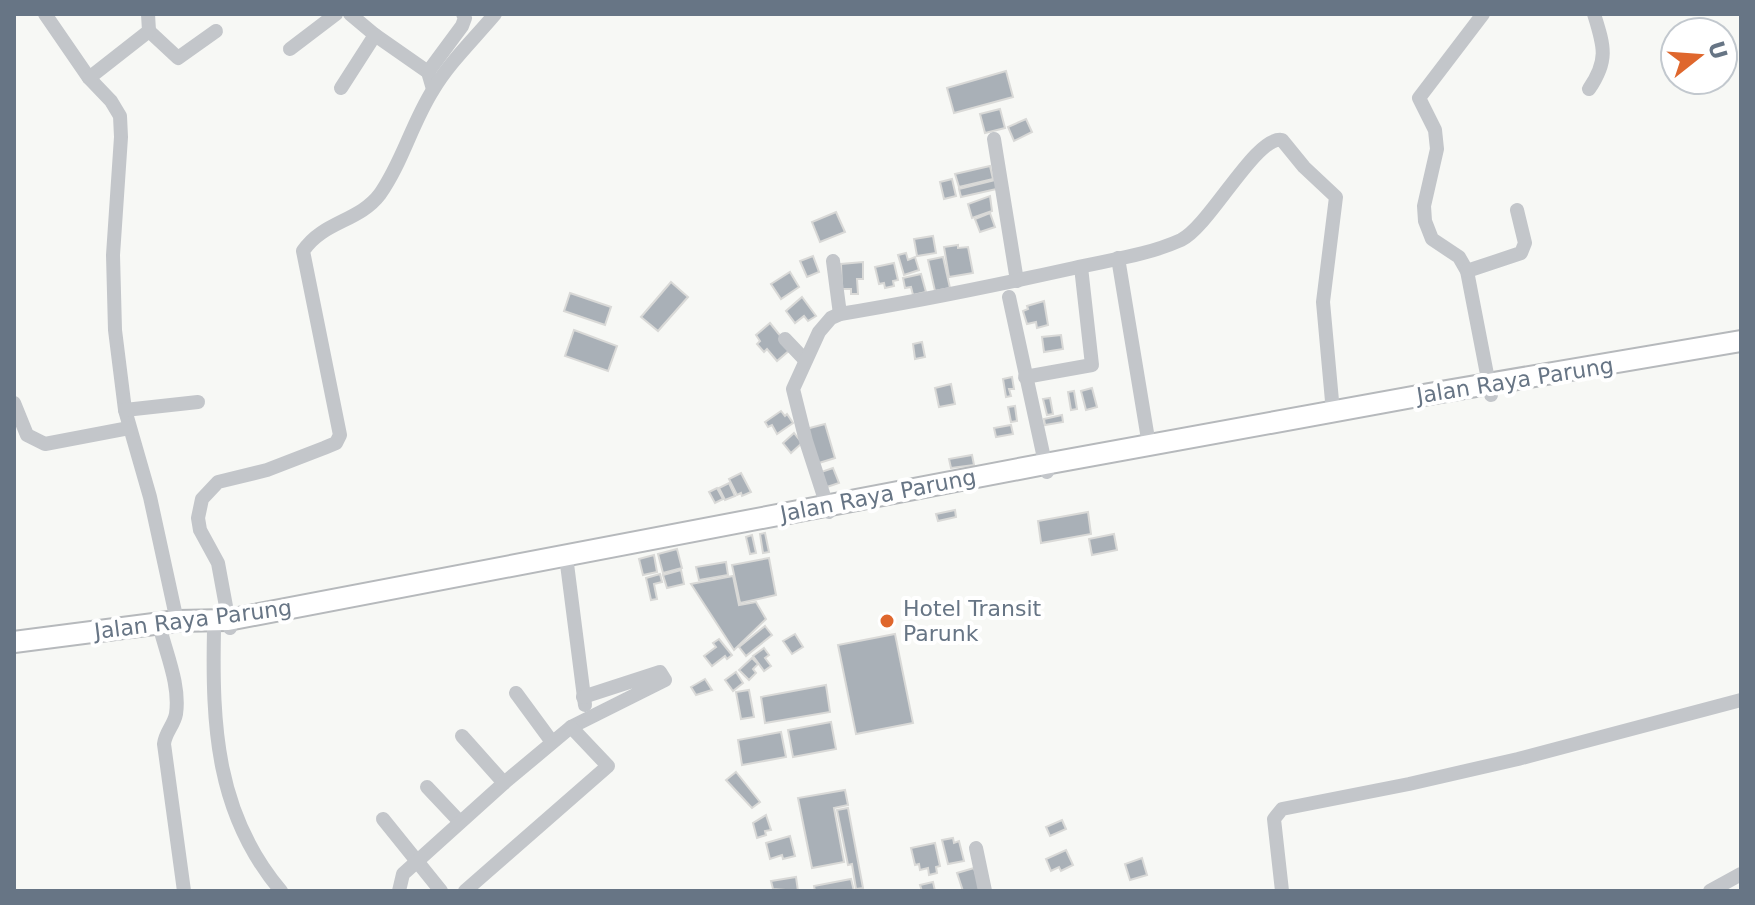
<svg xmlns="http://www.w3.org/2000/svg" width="1755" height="905" viewBox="0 0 1755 905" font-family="'DejaVu Sans',sans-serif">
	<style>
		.building { fill: #a9b0b7; stroke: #d9d9d7; stroke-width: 2 }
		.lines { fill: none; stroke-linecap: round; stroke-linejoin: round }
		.highway-casing { stroke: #b6b9bc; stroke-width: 24 }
		.minor { stroke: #c3c6ca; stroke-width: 14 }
		.highway { stroke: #fff; stroke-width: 20 }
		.poi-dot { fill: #df672d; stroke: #fff; stroke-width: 3 }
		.labels { text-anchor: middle; stroke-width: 8; stroke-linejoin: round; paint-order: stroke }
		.street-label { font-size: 22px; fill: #677585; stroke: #fff }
		.poi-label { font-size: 22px; fill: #677585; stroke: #fff; text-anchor: start }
	</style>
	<rect width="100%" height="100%" fill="#f7f8f5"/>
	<g class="building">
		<polygon points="1006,71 1013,97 954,113 947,88"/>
		<polygon points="1000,109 1005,128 985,133 980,114"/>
		<polygon points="1026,119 1032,132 1014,141 1008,127"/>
		<polygon points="990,166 993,179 959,187 955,174"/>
		<polygon points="952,179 956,196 944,199 940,182"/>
		<polygon points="999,179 1001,188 961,197 959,189"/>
		<polygon points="990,196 992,211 972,218 968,204"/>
		<polygon points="836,212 845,232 820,242 812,222"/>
		<polygon points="990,213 995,227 980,232 975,219"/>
		<polygon points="933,236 936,253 917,256 914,239"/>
		<polygon points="958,245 958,248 968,247 973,273 949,277 944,247"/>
		<polygon points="906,253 908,260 915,257 919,270 904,275 898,255"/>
		<polygon points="813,256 819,272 807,277 800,261"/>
		<polygon points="943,257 950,288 935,291 928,260"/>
		<polygon points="863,262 863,279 857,279 858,294 851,294 851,289 842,289 841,264"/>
		<polygon points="894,263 898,280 893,281 894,286 885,288 884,283 879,284 875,267"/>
		<polygon points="790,272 799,287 781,299 771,284"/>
		<polygon points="921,274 926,292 913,295 911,287 905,288 903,278"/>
		<polygon points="671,282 688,297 658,331 641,317"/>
		<polygon points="570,293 611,307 605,325 564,311"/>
		<polygon points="802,297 816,316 808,321 804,316 795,323 786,311"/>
		<polygon points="1044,301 1048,325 1037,328 1036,322 1027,324 1023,311 1028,309 1027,306"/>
		<polygon points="770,323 791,349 777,361 767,349 764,352 757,344 760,341 756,335"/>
		<polygon points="574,330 617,346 608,371 565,356"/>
		<polygon points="1061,335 1063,349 1044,352 1042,337"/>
		<polygon points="922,342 925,357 915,359 913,344"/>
		<polygon points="1012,377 1014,389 1009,389 1011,396 1006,397 1003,379"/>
		<polygon points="951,384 955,404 939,407 935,388"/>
		<polygon points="1092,388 1097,407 1086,410 1081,391"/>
		<polygon points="1074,391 1077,409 1071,410 1068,392"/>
		<polygon points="1050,398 1053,414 1047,415 1043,399"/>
		<polygon points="1015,406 1017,421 1011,422 1008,407"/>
		<polygon points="781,411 785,416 787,414 793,423 777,434 772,425 768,427 765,422"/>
		<polygon points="1062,415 1063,422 1045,425 1044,419"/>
		<polygon points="825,424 835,458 819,463 806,429"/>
		<polygon points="1011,425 1013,434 996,437 994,428"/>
		<polygon points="794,433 802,443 791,453 783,443"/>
		<polygon points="972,455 974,465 951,468 949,459"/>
		<polygon points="833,468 839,483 827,487 821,472"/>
		<polygon points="741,473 751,492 742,496 741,493 737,495 729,479"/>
		<polygon points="729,483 735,496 725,500 719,488"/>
		<polygon points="717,488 723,499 715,503 709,492"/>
		<polygon points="955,510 956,517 938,521 936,514"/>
		<polygon points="1088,512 1091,534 1041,543 1038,521"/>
		<polygon points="765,533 769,552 763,553 760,534"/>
		<polygon points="1114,534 1117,550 1092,555 1089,539"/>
		<polygon points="752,535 756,553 750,554 746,537"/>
		<polygon points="677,549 682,568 663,573 658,554"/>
		<polygon points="654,555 657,572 643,575 639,559"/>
		<polygon points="769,558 776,595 740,603 732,565"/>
		<polygon points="726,562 728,575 699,580 696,567"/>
		<polygon points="681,570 684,584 667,588 663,575"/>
		<polygon points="660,574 662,582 654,584 657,599 651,600 646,578"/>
		<polygon points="733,576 739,605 756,602 766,619 734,650 691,584"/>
		<polygon points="765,626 772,635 746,656 739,647"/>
		<polygon points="795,634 803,647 792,654 783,641"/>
		<polygon points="895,634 913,723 856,734 838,645"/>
		<polygon points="719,639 732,655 727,659 725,656 712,666 704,656 716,647 713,643"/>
		<polygon points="764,648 769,655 765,658 771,666 764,671 753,656"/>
		<polygon points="752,658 758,664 753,669 756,673 749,680 739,670"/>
		<polygon points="736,672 743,683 733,691 725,680"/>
		<polygon points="705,679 712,690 696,695 691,687"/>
		<polygon points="826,685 830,712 765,723 761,697"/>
		<polygon points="749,690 754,717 741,719 736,692"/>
		<polygon points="831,722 836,749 793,757 788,730"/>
		<polygon points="781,732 786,757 742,765 738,740"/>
		<polygon points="736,772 760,802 752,808 726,780"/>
		<polygon points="845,790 848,805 834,808 844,862 812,868 798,798"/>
		<polygon points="848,808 863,888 856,889 852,864 848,865 837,810"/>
		<polygon points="766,815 771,830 765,831 766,835 757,838 753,823"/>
		<polygon points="1062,820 1066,829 1050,836 1046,827"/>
		<polygon points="790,836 795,856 783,859 782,855 770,859 766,843"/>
		<polygon points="953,838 954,843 959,841 964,861 948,864 942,840"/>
		<polygon points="935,843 940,866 936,867 937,873 929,875 928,868 920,870 919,864 915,865 911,848"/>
		<polygon points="1066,850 1073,865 1061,871 1059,867 1051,871 1046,859"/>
		<polygon points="1142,858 1147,875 1130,880 1125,864"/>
		<polygon points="974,868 981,891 963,891 957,873"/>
		<polygon points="796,877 798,891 773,889 771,881"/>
		<polygon points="851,879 854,891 815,891 814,886"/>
		<polygon points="933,882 935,891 922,891 920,885"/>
	</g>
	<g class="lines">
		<g class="highway-casing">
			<polyline id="highway" points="14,642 177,621 228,620 1045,464 1429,394 1741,341"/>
		</g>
		<g class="minor">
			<polyline points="45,14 89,78 111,101 120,116 121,137 113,255 115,330 125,410 150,497 177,621"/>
			<polyline points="350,14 375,35 428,72 433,89"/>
			<polyline points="1483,14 1419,98 1435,130 1437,149 1424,206 1425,221 1432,239 1459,257 1467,271 1491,395"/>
			<polyline points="149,31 178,58 216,31"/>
			<polyline points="290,49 336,14"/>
			<polyline points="428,72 462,26 465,18 463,14"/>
			<polyline points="89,78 149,31 148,14"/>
			<polyline points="341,88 375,35"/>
			<path d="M 1589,89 C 1609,60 1604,46 1594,14"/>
			<polyline points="994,139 1017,281"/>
			<polyline points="1118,258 1149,445"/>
			<polyline points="833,261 840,314"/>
			<polyline points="1467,271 1521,253 1525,243 1517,210"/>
			<polyline points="1009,297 1047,472"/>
			<polyline points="785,339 805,360"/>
			<polyline points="1025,377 1092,365 1081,267"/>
			<polyline points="14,403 27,435 45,444 129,428"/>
			<polyline points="125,410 198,402"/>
			<path d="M 829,512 L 806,441 L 793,389 L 819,332 L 831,318 L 840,314 C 919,301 997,285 1074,268 C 1109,260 1148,255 1181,240 C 1210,226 1256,135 1282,140 L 1304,167 L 1336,197 L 1323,302 L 1333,412"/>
			<polyline points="567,564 585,705"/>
			<path d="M 230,628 L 218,563 L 200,530 L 198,518 L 202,499 L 218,482 L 267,470 L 324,448 L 336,443 L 340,435 L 303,251 C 323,221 359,222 380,194 C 402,163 412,123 433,90 C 449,63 474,39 495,14"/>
			<path d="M 214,630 C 212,726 216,814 281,891"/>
			<path d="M 161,632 C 168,658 180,687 176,714 C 174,725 165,733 164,744 L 184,891"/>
			<polyline points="516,693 552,742"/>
			<polyline points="462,736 504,783"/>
			<polyline points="427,787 460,822"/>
			<polyline points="383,819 441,891"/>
			<polyline points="976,848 985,891"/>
			<polyline points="399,891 403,874 504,783 571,727 665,680 660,672 583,697"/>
			<polyline points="465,891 608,766 571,727"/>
			<polyline points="1282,891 1274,819 1282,809 1409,784 1518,759 1741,700"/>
			<polyline points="1710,891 1741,874"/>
		</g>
		<use href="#highway" class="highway"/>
	</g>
	<circle class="poi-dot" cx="887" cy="621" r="8"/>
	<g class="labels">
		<g class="street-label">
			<text transform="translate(1515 380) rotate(-9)" y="8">Jalan Raya Parung</text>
			<text transform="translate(878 495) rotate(-11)" y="8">Jalan Raya Parung</text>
			<text transform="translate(193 619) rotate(-7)" y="8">Jalan Raya Parung</text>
		</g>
		<g class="poi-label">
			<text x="903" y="616">Hotel Transit<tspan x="903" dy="25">Parunk</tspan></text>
		</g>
	</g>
	<rect width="1755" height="905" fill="none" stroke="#677585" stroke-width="32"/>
	<g transform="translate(1699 56) rotate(73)"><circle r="38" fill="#ffffff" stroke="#c2c8ce" stroke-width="2"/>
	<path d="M0-6L14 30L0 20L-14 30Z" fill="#df672d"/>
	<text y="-12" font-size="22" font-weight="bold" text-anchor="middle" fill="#677585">U</text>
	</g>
</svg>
